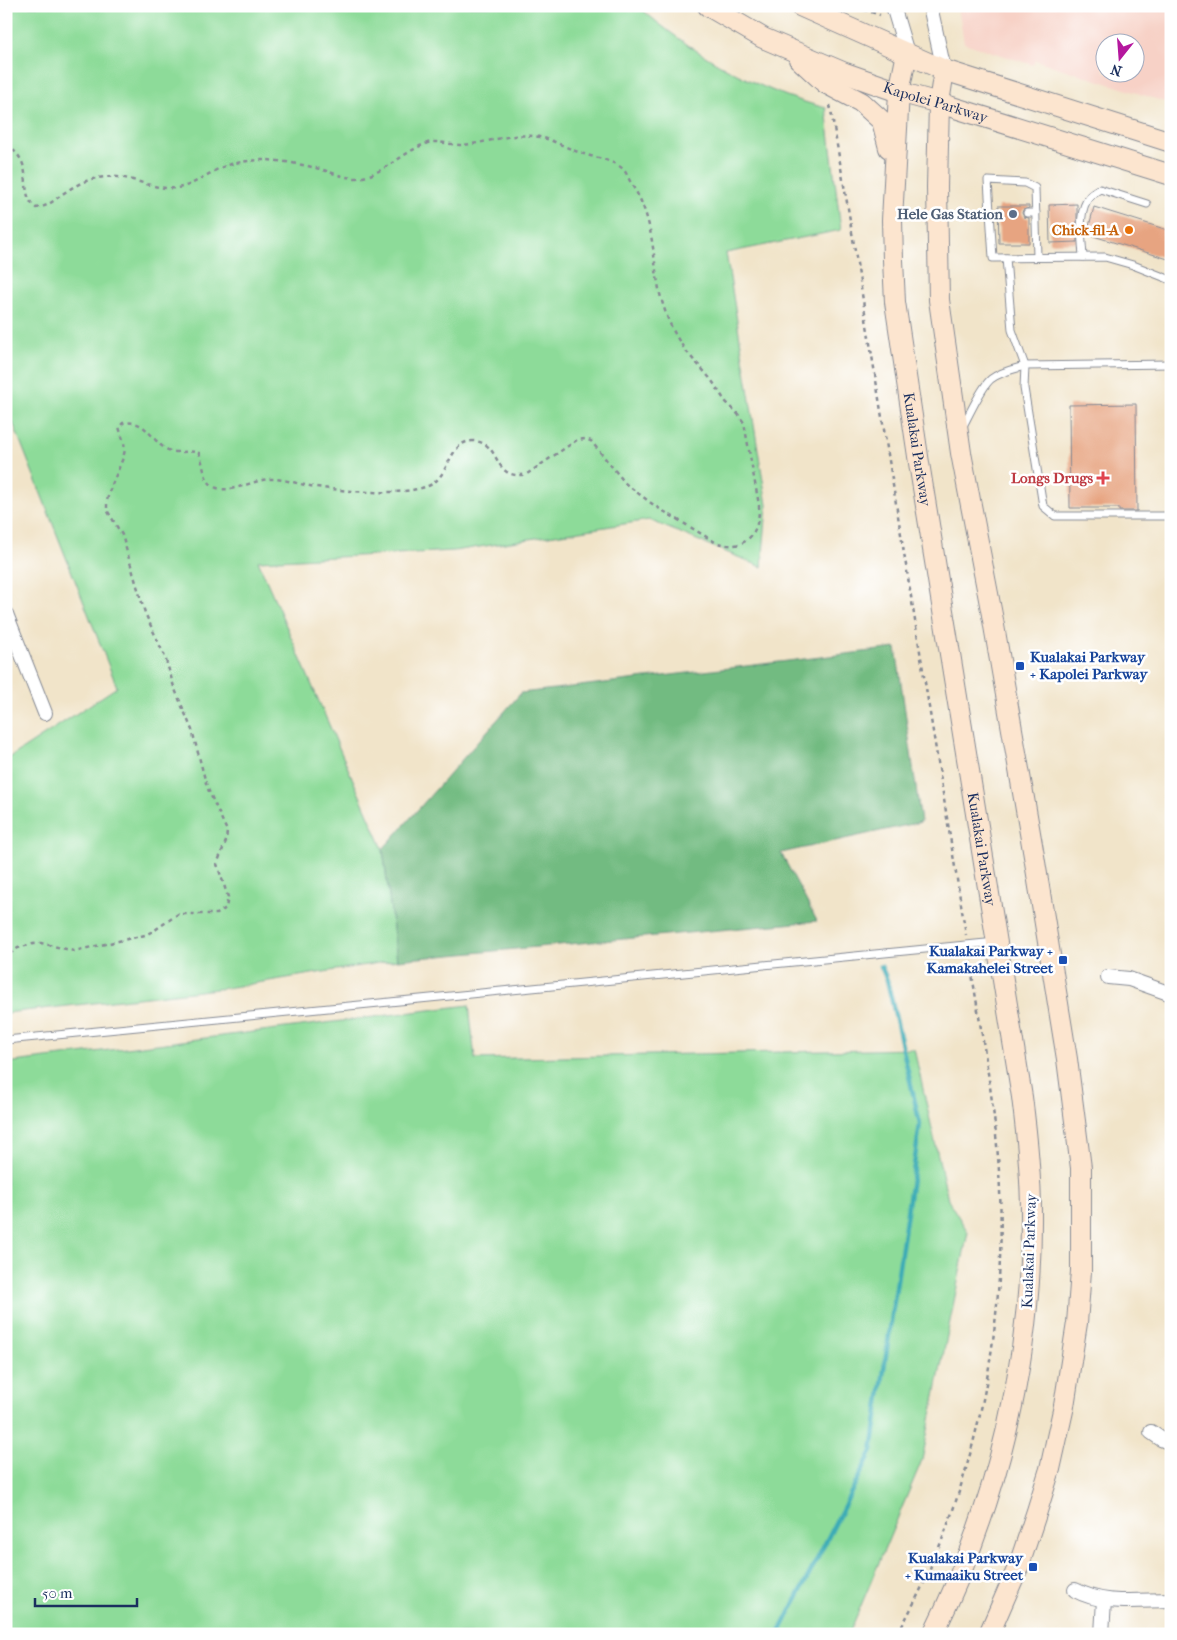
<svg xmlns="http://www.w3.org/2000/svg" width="1177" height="1640" viewBox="0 0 1177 1640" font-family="'IM FELL French Canon',serif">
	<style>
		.built { fill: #f7d1c6; fill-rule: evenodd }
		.green { fill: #8ddb99; stroke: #54857c }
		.forest { fill: #72bb81; stroke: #467570 }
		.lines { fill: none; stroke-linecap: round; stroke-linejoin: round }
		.stream { stroke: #3aabb6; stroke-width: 4.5 }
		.building { fill: #e7a481 }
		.service-casing { stroke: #868a94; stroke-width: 9 }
		.minor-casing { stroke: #868a94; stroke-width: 16 }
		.secondary-casing { stroke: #868a94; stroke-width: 22 }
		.path { stroke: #868a94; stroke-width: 2.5; stroke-dasharray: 4 4; stroke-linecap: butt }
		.service { stroke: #fff; stroke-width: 7 }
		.minor { stroke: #fff; stroke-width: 14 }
		.secondary { stroke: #fce5cf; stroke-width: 20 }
		.service-dot { fill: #5c6f8a; stroke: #fff; stroke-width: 2 }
		.food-dot { fill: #e8710a; stroke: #fff; stroke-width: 2 }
		.health-dot { fill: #e0444e; stroke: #fff; stroke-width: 2 }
		.transit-dot { fill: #1a4fb4; stroke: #fff; stroke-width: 2 }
		.labels { text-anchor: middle; stroke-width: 5; stroke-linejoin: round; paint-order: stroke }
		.street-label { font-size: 15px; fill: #1b2f5e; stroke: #fff }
		.service-label { font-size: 15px; font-weight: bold; fill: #4e5e75; stroke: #fff; text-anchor: end }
		.food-label { font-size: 15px; font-weight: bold; fill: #c56008; stroke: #fff; text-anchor: end }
		.health-label { font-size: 15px; font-weight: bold; fill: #be3a42; stroke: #fff; text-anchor: end }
		.transit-label { font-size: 15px; font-weight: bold; fill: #164399; stroke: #fff; text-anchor: end }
	</style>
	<rect width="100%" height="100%" fill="#fff"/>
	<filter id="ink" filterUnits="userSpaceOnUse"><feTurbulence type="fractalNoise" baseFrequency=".02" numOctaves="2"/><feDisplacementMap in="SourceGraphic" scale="10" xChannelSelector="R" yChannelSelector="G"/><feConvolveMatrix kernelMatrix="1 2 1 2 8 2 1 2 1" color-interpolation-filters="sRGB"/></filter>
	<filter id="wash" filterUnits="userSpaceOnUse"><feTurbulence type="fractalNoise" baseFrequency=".0096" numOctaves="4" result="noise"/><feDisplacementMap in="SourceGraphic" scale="20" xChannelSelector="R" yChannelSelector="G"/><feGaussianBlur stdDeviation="1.12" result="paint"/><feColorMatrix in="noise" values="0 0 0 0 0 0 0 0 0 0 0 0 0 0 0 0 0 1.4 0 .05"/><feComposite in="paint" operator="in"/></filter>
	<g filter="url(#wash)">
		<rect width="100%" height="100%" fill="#f1e4c9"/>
		<path class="built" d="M 958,6 L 1171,6 L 1171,104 L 1035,60 L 1033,65 L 964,43 ZM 1104,42 L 1134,42 L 1134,72 L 1104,72 Z"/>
		<g class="green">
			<path d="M 6,6 L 638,6 C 691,53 757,91 826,108 L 841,230 L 726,253 L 767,505 L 762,567 L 649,520 L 454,551 L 258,561 L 383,849 L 397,960 L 226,988 L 6,1013 L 6,760 L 117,687 L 6,405 Z"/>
			<polygon points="469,1005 475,1059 914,1049 948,1200 968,1232 922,1460 849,1634 6,1634 6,1063"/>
		</g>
		<polygon class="forest" points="896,648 921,822 781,853 817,921 397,960 383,849 521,693"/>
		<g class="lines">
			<polyline class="stream" points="779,1634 872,1451 920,1124 887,980 881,966"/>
		</g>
		<g id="blocks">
			<g class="building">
				<polygon points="1077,204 1077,242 1050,243 1049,205"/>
				<polygon points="998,206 1029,206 1029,208 1023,210 1022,213 1024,217 1029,218 1029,243 999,243"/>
				<polygon points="1094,207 1171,231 1171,252 1168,259 1087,234"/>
				<polygon points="1136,404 1137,511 1119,511 1119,508 1070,508 1069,405"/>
			</g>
		</g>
	</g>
	<g filter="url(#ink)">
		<use href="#blocks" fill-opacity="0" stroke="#868a94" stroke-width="1"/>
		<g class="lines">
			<g class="service-casing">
				<g id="service">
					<polyline points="1027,213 1036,213"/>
					<polyline points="1037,257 1035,188 1025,183 988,181 993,258 1105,257 1133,265 1171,280"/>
					<path d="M 1083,257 C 1082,238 1077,211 1090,196 C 1093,193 1097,191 1100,189 L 1147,204"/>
					<polyline points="1171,364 1025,366 1024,388 1043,506 1055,516 1171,516"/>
					<path d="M 963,426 C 969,415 982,386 991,379 C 1000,372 1014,369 1025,366 L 1012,330 L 1006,258"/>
					<polyline points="6,1040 996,942"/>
				</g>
			</g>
			<g class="minor-casing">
				<g id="minor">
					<polyline points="893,6 907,53"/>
					<polyline points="930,6 944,70"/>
					<polyline points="6,614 45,713"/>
					<polyline points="1108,977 1129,979 1171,994"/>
					<polyline points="1151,1432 1161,1439 1171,1443"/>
					<path d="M 1075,1590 C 1104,1606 1139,1600 1171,1600"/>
					<polyline points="1102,1634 1104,1600"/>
				</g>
			</g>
			<g class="secondary-casing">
				<g id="secondary">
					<path id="s1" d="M 708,6 L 763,38 L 845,73 L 899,92 L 939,103 L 1171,175"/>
					<polyline points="800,6 944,70 1171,142"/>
					<path id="s2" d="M 907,53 L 899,92 L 892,220 L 893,260 L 895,302 L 919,463 L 1022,1097 C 1027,1136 1031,1175 1031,1214 C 1032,1360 998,1503 933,1634"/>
					<polyline points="799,59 825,83 861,102 882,121 889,148"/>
					<polyline points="944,70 939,103 937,187 939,300 961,453 993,620 1034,856 1067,1059 1081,1168 1081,1271 1077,1323 1064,1406 1050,1469 1037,1511 1019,1565 989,1634"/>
				</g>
			</g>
			<g class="path">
				<polyline points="856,7 880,15"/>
				<polyline points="830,105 849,214 966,935"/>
				<path d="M 6,145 C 38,164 16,192 36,208 C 49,207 56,198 67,191 C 79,183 91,178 105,177 C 130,174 153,191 177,188 C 192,186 204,176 218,169 C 233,162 250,160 267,160 C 283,161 300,164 316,168 C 329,171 342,178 356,178 C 380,177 403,152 425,144 C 436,139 449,145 461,145 C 485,144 509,133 533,136 C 552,138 567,149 584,154 C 596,158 613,160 623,169 C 627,173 629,180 632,185 C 637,193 641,200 644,209 C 654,236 654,266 660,294 C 665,313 672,332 684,348 C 691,358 700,366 708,376 C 715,384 720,394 726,402 C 733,409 739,414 744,423 L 759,505 C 760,534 745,553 715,542 L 655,506 L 626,484 L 591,441 L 585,439 L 577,440 L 527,474 C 491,482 503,443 474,441 C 448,440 450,478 428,486 C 399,497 340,491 310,486 C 298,484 285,479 273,479 C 256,478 232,494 217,488 C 202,482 205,466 199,453 C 188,449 178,455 168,450 C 150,441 148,419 123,423 L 119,427 L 124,443 L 125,450 L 123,458 L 109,492 L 107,501 L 107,510 L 122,535 L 145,613 L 165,657 L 174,687 L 192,730 L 207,787 L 227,831 L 226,841 L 217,864 L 228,897 L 226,908 L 217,914 L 178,914 L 155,930 L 145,935 L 74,951 L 41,943 L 33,944 L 18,948 L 6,956"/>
				<path d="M 898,1634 C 910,1610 923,1587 933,1562 C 982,1446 1005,1316 1000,1191 C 997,1111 981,1033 969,955"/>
			</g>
			<use href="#service" class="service"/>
			<use href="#minor" class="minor"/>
			<use href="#secondary" class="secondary"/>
		</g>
	</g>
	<circle class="service-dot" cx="1013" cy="214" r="5"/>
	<circle class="food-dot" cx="1129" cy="230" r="5"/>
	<path class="health-dot" d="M1100.5 470.5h5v5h5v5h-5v5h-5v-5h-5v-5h5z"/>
	<g class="transit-dot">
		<rect x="1015" y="661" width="10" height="10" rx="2.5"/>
		<rect x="1058" y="955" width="10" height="10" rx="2.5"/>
		<rect x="1028" y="1562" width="10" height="10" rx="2.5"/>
	</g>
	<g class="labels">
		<g class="street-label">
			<text dy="5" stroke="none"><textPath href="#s1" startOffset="248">Kapolei Parkway</textPath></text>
			<text dy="5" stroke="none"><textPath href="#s2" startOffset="399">Kualakai Parkway</textPath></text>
			<text dy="5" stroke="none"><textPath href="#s2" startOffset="804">Kualakai Parkway</textPath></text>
			<text transform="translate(1029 1251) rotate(-88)" y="5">Kualakai Parkway</text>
		</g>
		<g class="service-label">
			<text x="1003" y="219">Hele Gas Station</text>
		</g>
		<g class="food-label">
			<text x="1119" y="235">Chick-fil-A</text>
		</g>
		<g class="health-label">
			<text x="1093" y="483">Longs Drugs</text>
		</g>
		<g class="transit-label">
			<text x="1030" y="662" text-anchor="start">Kualakai Parkway<tspan x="1030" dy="17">+ Kapolei Parkway</tspan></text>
			<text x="1053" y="956">Kualakai Parkway +<tspan x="1053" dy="17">Kamakahelei Street</tspan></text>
			<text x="1023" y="1563">Kualakai Parkway<tspan x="1023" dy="17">+ Kumaaiku Street</tspan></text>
		</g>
	</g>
	<rect width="1177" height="1640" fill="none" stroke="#fff" stroke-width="25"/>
	<g transform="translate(1120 58) rotate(197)"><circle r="24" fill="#ffffff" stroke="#a4acbf"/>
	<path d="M0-4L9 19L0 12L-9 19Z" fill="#b5179e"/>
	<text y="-8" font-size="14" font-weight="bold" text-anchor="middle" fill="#1b2f5e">N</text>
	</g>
	<path d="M35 1598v8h102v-8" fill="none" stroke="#1b2f5e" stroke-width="2.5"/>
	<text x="42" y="1598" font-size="15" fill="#1b2f5e" stroke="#ffffff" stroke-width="4" paint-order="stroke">50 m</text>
</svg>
